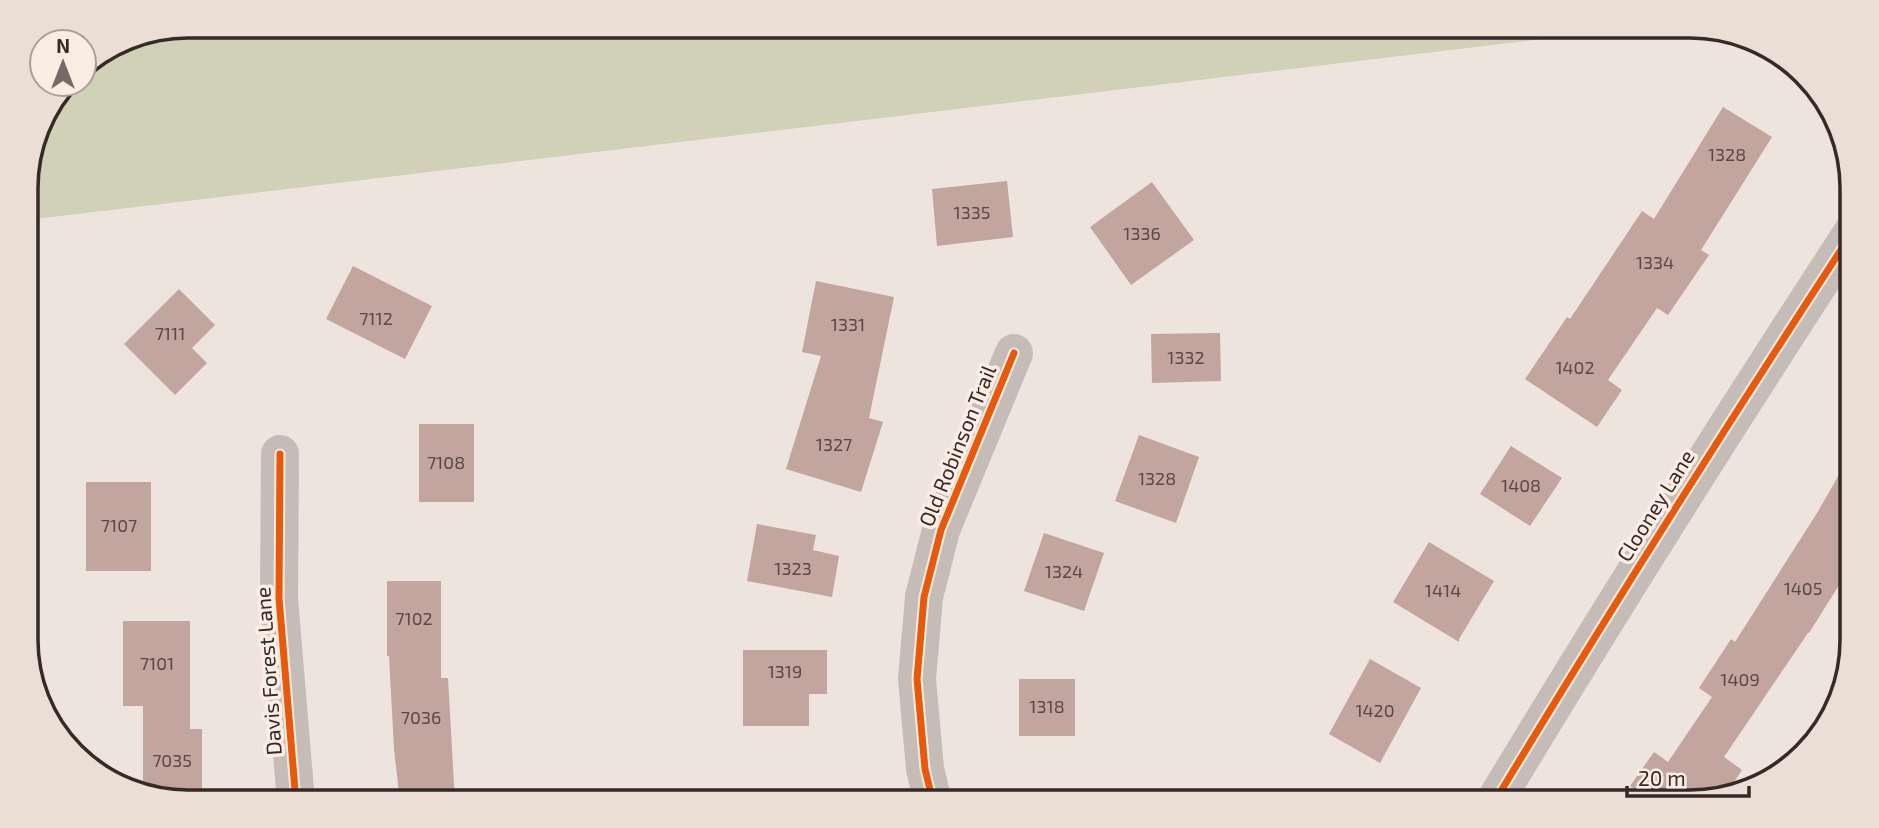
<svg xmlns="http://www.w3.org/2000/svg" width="1879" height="828" viewBox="0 0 1879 828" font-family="'Exo 2',sans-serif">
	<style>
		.green { fill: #d0d1b7 }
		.building { fill: #c2a59f }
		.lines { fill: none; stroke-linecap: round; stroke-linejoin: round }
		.street { stroke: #c5bcb7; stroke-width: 38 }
		.cycleway-casing { stroke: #faeee4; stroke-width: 11 }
		.cycleway { stroke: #e8590c; stroke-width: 7 }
		.labels { text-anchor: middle; stroke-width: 7; stroke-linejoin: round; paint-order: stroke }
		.number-label { font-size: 18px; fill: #594844 }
		.street-label { font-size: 21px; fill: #362926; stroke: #faeee4 }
		.rim { fill: none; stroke: #362926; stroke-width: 3.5 }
	</style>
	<rect width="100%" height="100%" fill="#ede4de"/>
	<polygon class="green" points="189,26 1652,26 27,220 27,178 43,117 68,84 84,84 84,65 127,38"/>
	<g class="building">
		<polygon points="1723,107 1772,137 1701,250 1709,255 1668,315 1657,308 1608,380 1622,390 1597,427 1525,379 1567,317 1570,319 1642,211 1654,219"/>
		<polygon points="1007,181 1013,237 937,246 932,189"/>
		<polygon points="1152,182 1194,240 1131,285 1090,227"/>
		<polygon points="353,266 432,306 405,359 326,319"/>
		<polygon points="816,281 894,297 869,418 883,422 861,492 786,469 821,356 802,352"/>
		<polygon points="179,289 215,325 192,348 207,363 175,395 124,344"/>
		<polygon points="1220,333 1221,381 1152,383 1151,334"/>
		<rect x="419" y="424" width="55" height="78"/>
		<polygon points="1139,435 1199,457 1176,523 1115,501"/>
		<polygon points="1511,446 1562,478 1530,526 1480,494"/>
		<polygon points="1852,452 1853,563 1809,633 1808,633 1724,757 1742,770 1728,791 1701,801 1653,801 1630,786 1654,752 1668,762 1712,697 1699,688 1731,639 1735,642 1817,513"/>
		<rect x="86" y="482" width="65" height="89"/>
		<polygon points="757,524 816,535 813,550 839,556 832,597 747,581"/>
		<polygon points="1044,533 1104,553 1084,611 1024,591"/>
		<polygon points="1429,542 1494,581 1459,639 1459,642 1393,602"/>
		<polygon points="387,581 441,581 441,678 448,678 455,802 400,802 394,749 389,656 387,656"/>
		<polygon points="123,621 190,621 190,729 202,729 202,802 189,802 143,793 143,706 123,706"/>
		<polygon points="743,650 827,650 827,694 809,694 809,726 743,726"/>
		<polygon points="1370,659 1421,688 1380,763 1329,734"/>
		<rect x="1019" y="679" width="56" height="57"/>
	</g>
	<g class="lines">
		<g class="street">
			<polyline points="280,454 279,598 296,802"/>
			<path d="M 1495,801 C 1610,610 1730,420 1852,233"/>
			<polyline points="933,802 925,769 917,679 924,597 941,530 1014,353"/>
		</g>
		<g class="cycleway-casing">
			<g id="cycleway">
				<polyline points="280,454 279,598 296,802"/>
				<path d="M 1495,801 C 1610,610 1730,420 1852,233"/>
				<polyline points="933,802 925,769 917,679 924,597 941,530 1014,353"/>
			</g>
		</g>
		<use href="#cycleway" class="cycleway"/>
	</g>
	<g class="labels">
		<g class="number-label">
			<text x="1727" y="161">1328</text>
			<text x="972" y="219">1335</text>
			<text x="1142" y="240">1336</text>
			<text x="1655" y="269">1334</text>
			<text x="376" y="325">7112</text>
			<text x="848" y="331">1331</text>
			<text x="170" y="340">7111</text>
			<text x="1186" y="364">1332</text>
			<text x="1575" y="374">1402</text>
			<text x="834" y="451">1327</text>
			<text x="446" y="469">7108</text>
			<text x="1157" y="485">1328</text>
			<text x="1521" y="492">1408</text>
			<text x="119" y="532">7107</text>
			<text x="793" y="575">1323</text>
			<text x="1064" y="578">1324</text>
			<text x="1803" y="595">1405</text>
			<text x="1443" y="597">1414</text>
			<text x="414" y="625">7102</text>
			<text x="157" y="670">7101</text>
			<text x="785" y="678">1319</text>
			<text x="1740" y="686">1409</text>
			<text x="1047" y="713">1318</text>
			<text x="1375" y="717">1420</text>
			<text x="421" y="724">7036</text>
			<text x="172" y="767">7035</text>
		</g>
		<g class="street-label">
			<text transform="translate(958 446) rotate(-68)" y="7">Old Robinson Trail</text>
			<text transform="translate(1656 506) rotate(-58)" y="7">Clooney Lane</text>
			<text transform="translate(269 671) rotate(-94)" y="7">Davis Forest Lane</text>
		</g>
	</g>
	<path d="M0 0H1879V828H0ZM188 38H1690A150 150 0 0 1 1840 188V640A150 150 0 0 1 1690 790H188A150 150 0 0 1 38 640V188A150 150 0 0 1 188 38Z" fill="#eaded5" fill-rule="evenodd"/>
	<path class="rim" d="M188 38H1690A150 150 0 0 1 1840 188V640A150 150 0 0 1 1690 790H188A150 150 0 0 1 38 640V188A150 150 0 0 1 188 38Z"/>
	<g transform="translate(63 63)"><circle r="33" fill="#faeee4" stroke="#ac9f98" stroke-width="2"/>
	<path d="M0-5L12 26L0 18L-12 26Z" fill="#766a66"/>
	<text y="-10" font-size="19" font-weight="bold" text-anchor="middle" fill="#362926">N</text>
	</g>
	<path d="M1627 786v10h122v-10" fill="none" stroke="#362926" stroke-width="3.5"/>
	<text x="1638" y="786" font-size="21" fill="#362926" stroke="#faeee4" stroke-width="5" paint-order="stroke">20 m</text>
</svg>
